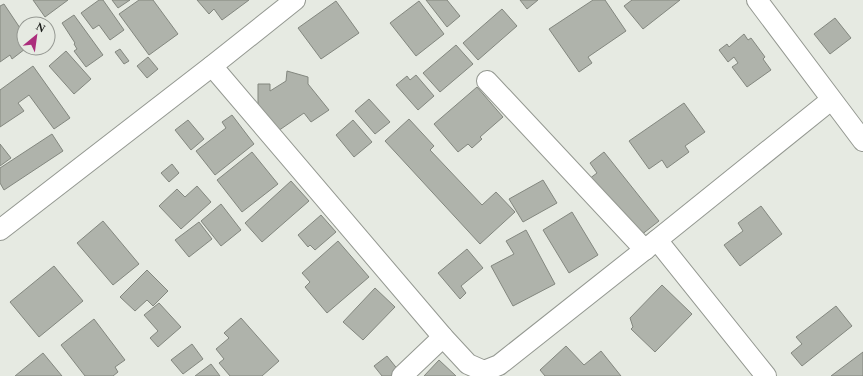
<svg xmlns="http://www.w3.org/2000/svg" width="863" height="376" viewBox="0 0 863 376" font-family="Spectral,serif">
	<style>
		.building { fill: #afb3ab; stroke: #83877f }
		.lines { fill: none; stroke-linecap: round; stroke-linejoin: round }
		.street-casing { stroke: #949891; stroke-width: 22 }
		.street { stroke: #fff; stroke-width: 20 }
	</style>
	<rect width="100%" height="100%" fill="#e6eae2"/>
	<g class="building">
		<polygon points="33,0 68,0 45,17"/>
		<polygon points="99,0 103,0 124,30 110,40 99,25 93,29 81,13"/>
		<polygon points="112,0 130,0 118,8"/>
		<polygon points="139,0 153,0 178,34 149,55 119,14"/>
		<polygon points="197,0 249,0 222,20 214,9 209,14"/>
		<polygon points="426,0 447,0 460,16 447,27"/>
		<polygon points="520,0 538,0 527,9"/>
		<polygon points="593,0 605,0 626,31 588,57 592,63 579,72 549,29"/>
		<polygon points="632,0 680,0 643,29 624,6"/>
		<polygon points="336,1 359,33 321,59 298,28"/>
		<polygon points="419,1 444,34 416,56 390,23"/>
		<polygon points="4,4 24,34 24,42 21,44 25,49 12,59 10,55 0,62 0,6"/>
		<polygon points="502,9 517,26 478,60 463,43"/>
		<polygon points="74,15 103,55 86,67 74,51 77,49 74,44 75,43 62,23"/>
		<polygon points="835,18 851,38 830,54 814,34"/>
		<polygon points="744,34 748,40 751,38 765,57 763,59 771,70 747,87 732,67 738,63 734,57 728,62 719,50 727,44 729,47"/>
		<polygon points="456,45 473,64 440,92 423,73"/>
		<polygon points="120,49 129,61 124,64 115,52"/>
		<polygon points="66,51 91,79 74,94 49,66"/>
		<polygon points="148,57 158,69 147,78 137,66"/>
		<polygon points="33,66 70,118 54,129 29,95 18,103 24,111 0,127 0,90"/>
		<polygon points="287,71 308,77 308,84 329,110 311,122 304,113 278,131 258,104 258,84 270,84 270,91 286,81"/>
		<polygon points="416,75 434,96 418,110 396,85 407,76 410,80"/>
		<polygon points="477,87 503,117 480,137 482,139 472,148 468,144 458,152 434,124"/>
		<polygon points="369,99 390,122 375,134 355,111"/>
		<polygon points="684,103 705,132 685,146 689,152 667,168 662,160 649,169 629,141"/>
		<polygon points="232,115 254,144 215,175 196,151 226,128 222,122"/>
		<polygon points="409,119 434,146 430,150 482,205 496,192 515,212 480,244 385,141"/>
		<polygon points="188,120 204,139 191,150 175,130"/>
		<polygon points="353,120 372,142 354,157 336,135"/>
		<polygon points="52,134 63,151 4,190 0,183 0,168"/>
		<polygon points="0,144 11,158 0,166"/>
		<polygon points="252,152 278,184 242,212 217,180"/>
		<polygon points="604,152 659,221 636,239 589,179 597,173 590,163"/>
		<polygon points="172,164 179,173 169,182 161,173"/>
		<polygon points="543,180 557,203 523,222 509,199"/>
		<polygon points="291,181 309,201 262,242 245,223"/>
		<polygon points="197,186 211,202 181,229 159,206 177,189 185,197"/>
		<polygon points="221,204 241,230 221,246 201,221"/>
		<polygon points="761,206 782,234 740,266 724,245 743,231 738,223"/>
		<polygon points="572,212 598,255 569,273 543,230"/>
		<polygon points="321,215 336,232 315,250 310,245 308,247 298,235"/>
		<polygon points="103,221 139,264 113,285 77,243"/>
		<polygon points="199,222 212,239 189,257 175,240"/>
		<polygon points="526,230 555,284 513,306 491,266 514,254 506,241"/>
		<polygon points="338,241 369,277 327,313 305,287 310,282 302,273"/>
		<polygon points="467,249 483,268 461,286 466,293 460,299 438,273"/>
		<polygon points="54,266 83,301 39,337 10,302"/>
		<polygon points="147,270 168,291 153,306 147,300 135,311 120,297"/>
		<polygon points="662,285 692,314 655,352 631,329 633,327 630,318"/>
		<polygon points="375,288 395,307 363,340 343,322"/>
		<polygon points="159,303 181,327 158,347 150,338 158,331 144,315"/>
		<polygon points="836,306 852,326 802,366 791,353 802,344 796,337"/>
		<polygon points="241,318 279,361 262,376 230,376 219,363 224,359 216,349 229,338 224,333"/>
		<polygon points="94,319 125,360 115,367 118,372 113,376 85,376 61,345"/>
		<polygon points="192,344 203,359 183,374 171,360"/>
		<polygon points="566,346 584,365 601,351 621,376 545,376 540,370"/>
		<polygon points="863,352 863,376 831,376"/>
		<polygon points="43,353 62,376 15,376"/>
		<polygon points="387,356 399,371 392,376 382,376 374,366"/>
		<polygon points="439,360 456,376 424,376"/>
		<polygon points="211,364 220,376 195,376"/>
	</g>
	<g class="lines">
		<g class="street-casing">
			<g id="street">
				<polyline points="757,0 863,141"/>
				<polyline points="212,66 443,337 468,364 484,371 499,365 657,240"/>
				<polyline points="487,81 645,250"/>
				<polyline points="0,230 212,66 295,0"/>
				<polyline points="402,376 443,337"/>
				<polyline points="766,376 657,240 831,100"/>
			</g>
		</g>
		<use href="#street" class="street"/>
	</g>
	<g transform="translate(36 36) rotate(29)"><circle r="19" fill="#e6eae2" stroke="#959892"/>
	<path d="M0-3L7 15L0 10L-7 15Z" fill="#ac2d7c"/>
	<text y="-6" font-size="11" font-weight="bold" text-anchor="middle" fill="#1c1e1b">N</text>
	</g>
</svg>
